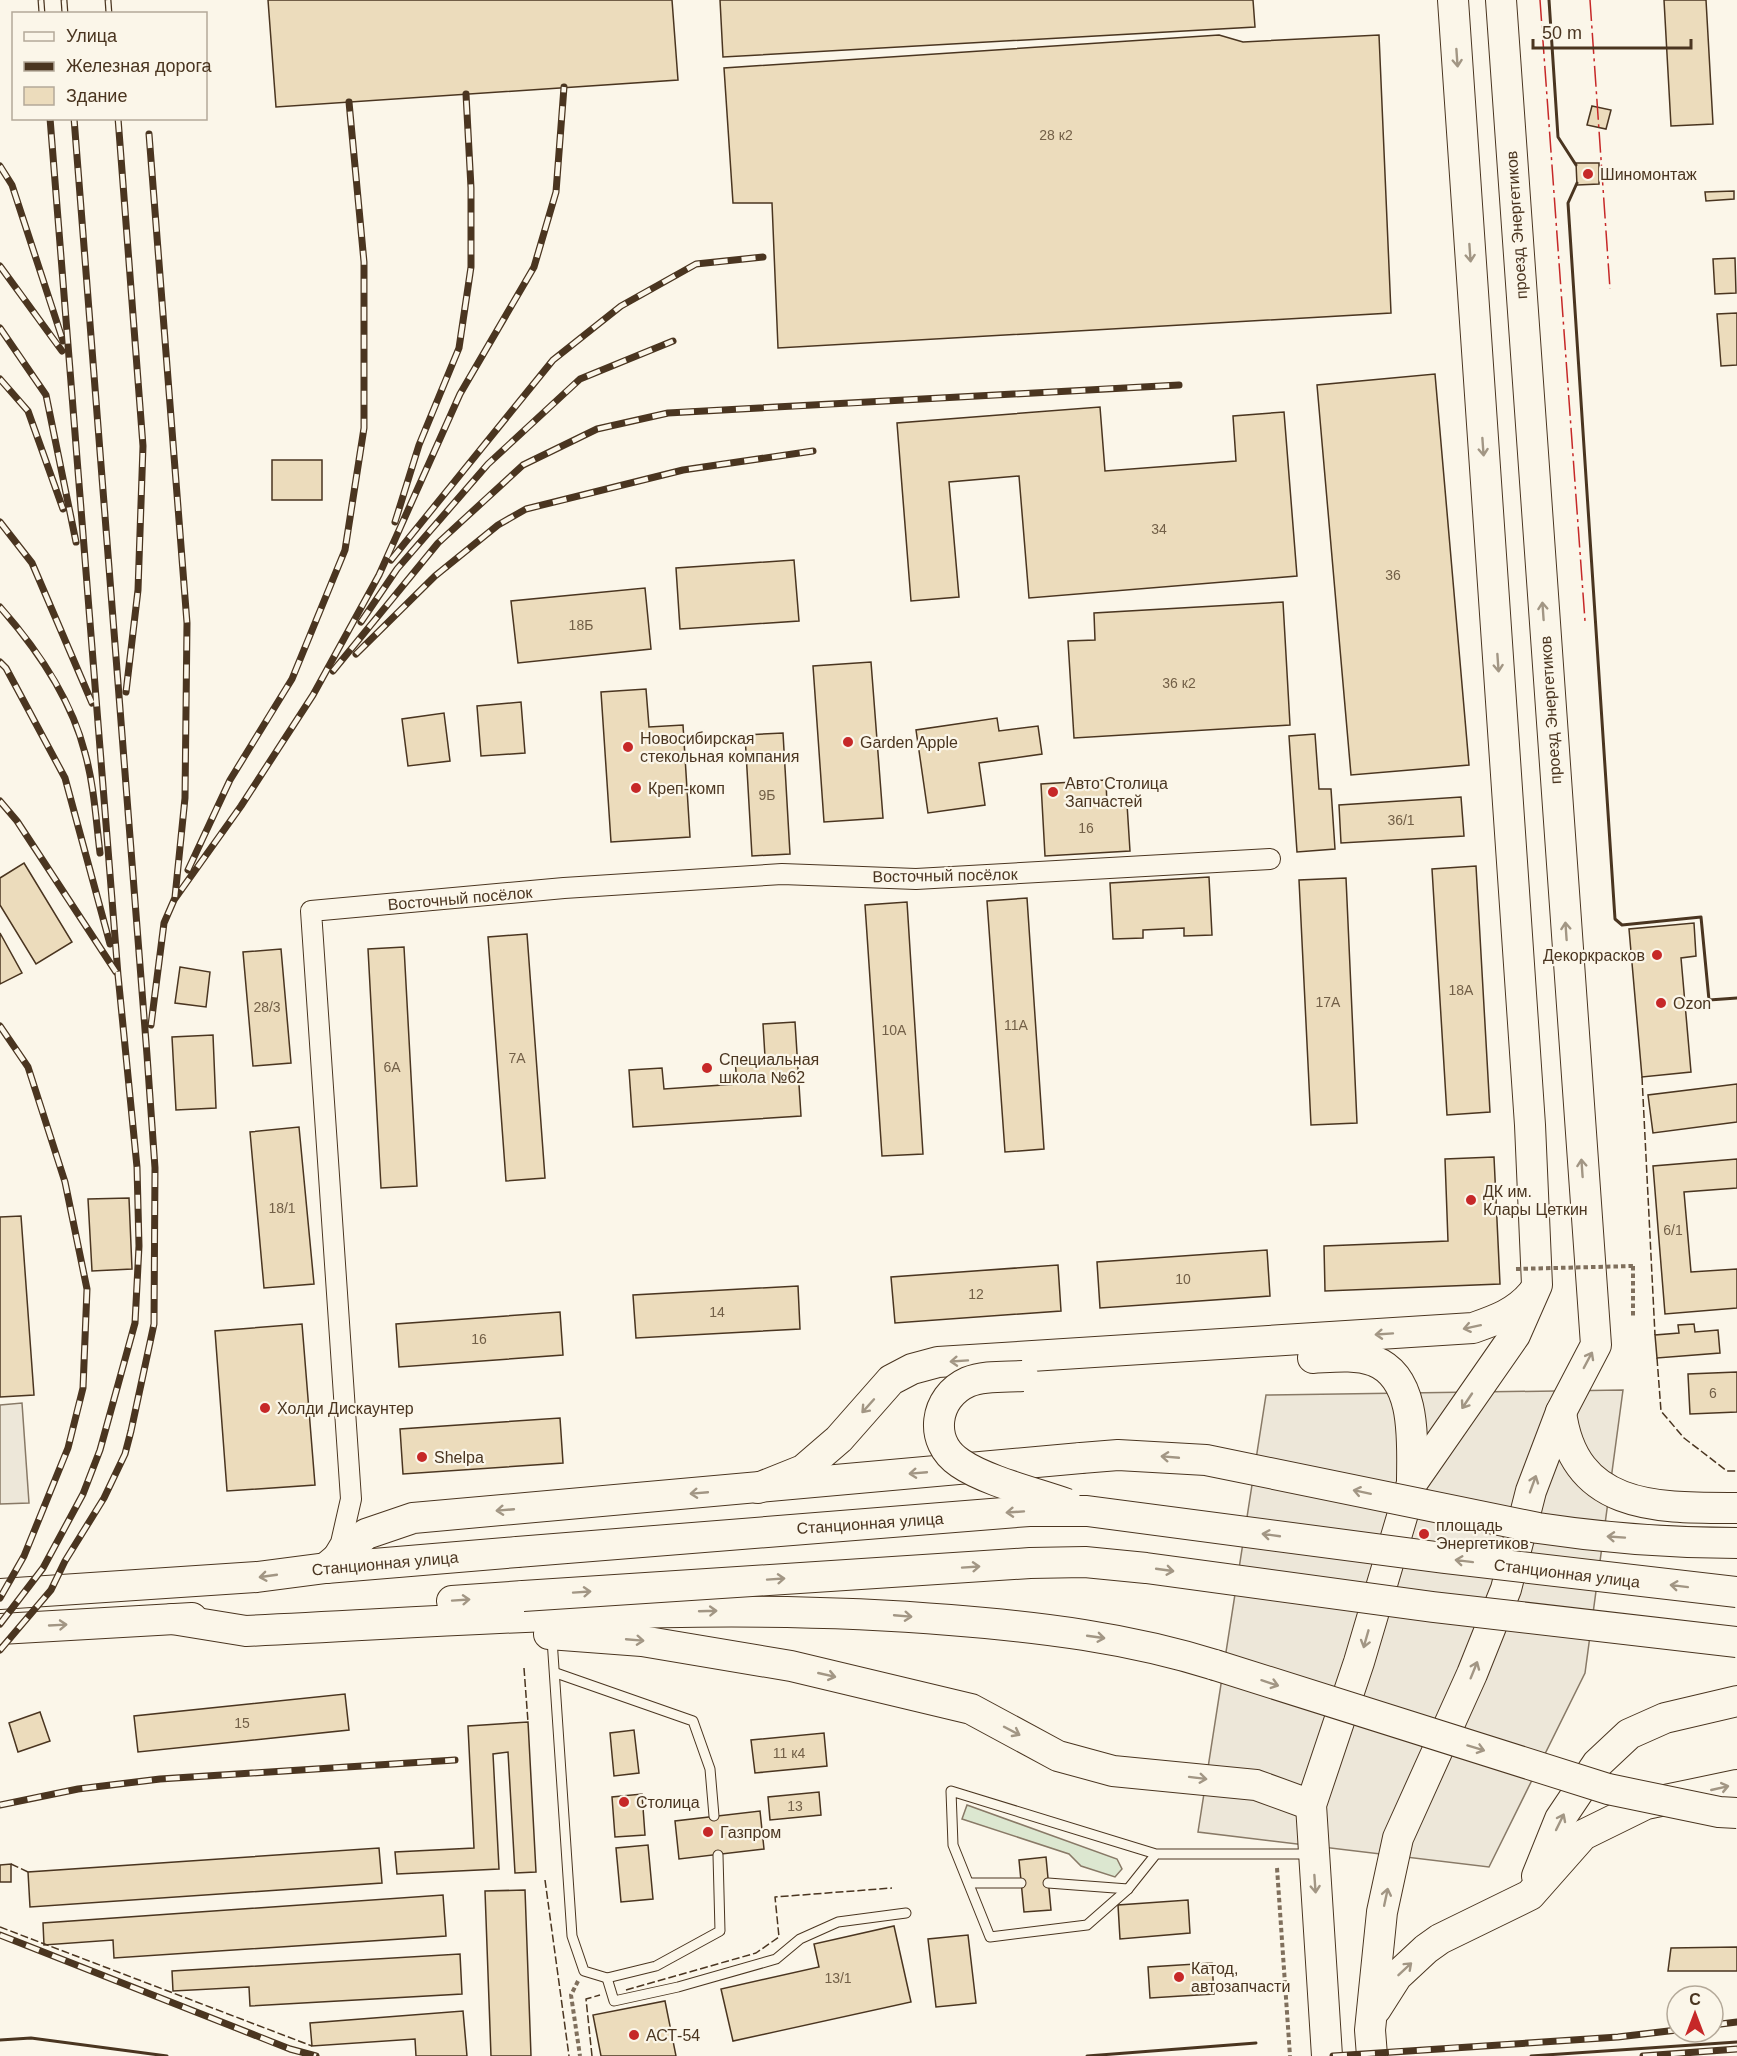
<svg xmlns="http://www.w3.org/2000/svg" width="1737" height="2056" viewBox="0 0 1737 2056" font-family="Arial,sans-serif">
	<style>
		.green { fill: #dce7d0; stroke: #887966; stroke-width: 1.5 }
		.parking { fill: #ede7d9; stroke: #887966; stroke-width: 1.5 }
		.building { fill: #ecdcbc; stroke: #4a3520; stroke-width: 1.5 }
		.lines { fill: none; stroke-linecap: round; stroke-linejoin: round }
		.service-casing { stroke: #4a3520; stroke-width: 11 }
		.minor-casing { stroke: #4a3520; stroke-width: 22 }
		.primary-casing { stroke: #4a3520; stroke-width: 32 }
		.path { stroke: #7f6f5c; stroke-width: 4; stroke-dasharray: 4.5 3; stroke-linecap: butt }
		.service { stroke: #fbf6e9; stroke-width: 9 }
		.minor { stroke: #fbf6e9; stroke-width: 20 }
		.primary { stroke: #fbf6e9; stroke-width: 30 }
		.rail-casing { stroke: #4a3520; stroke-width: 7 }
		.rail { stroke: #fbf6e9; stroke-width: 4.5; stroke-dasharray: 14; stroke-linecap: butt }
		.primary-bridge-casing { stroke: #4a3520; stroke-width: 32; stroke-linecap: butt }
		.path-bridge { stroke: #7f6f5c; stroke-width: 4; stroke-dasharray: 4.5 3; stroke-linecap: butt }
		.primary-bridge { stroke: #fbf6e9; stroke-width: 30 }
		.fence { stroke: #4a3520; stroke-width: 1.5; stroke-dasharray: 8 3; stroke-linecap: butt }
		.wall { stroke: #4a3520; stroke-width: 3 }
		.power { stroke: #c62828; stroke-width: 1.5; stroke-dasharray: 21 4.5 3 4.5; stroke-linecap: butt }
		.oneway { stroke: #a29684 }
		.poi-dot { fill: #c62828; stroke: #fbf6e9; stroke-width: 2 }
		.labels { text-anchor: middle; stroke-width: 4.5; stroke-linejoin: round; paint-order: stroke }
		.number-label { font-size: 14px; fill: #725f47 }
		.poi-label { font-size: 16px; fill: #4a3520; stroke: #fbf6e9; text-anchor: start }
		.street-label { font-size: 16px; fill: #4a3520; stroke: #fbf6e9 }
	</style>
	<rect width="100%" height="100%" fill="#fbf6e9"/>
	<polygon class="green" points="967,1805 1117,1859 1122,1869 1115,1877 1081,1866 1069,1854 962,1819"/>
	<g class="parking">
		<polygon points="1623,1390 1585,1673 1489,1867 1198,1832 1266,1395"/>
		<polygon points="22,1403 29,1503 0,1504 0,1405"/>
	</g>
	<g class="building">
		<polygon points="268,0 672,0 678,80 276,107"/>
		<polygon points="720,0 1253,0 1255,27 723,57"/>
		<polygon points="1664,0 1706,0 1713,124 1671,126"/>
		<polygon points="1219,35 1243,42 1379,35 1391,313 778,348 772,203 733,203 724,68"/>
		<polygon points="1592,106 1611,110 1606,129 1587,125"/>
		<polygon points="1576,163 1599,163 1599,184 1577,185"/>
		<polygon points="1734,191 1734,199 1706,201 1705,192"/>
		<polygon points="1735,258 1736,293 1715,294 1713,259"/>
		<polygon points="1737,313 1737,365 1721,366 1717,314"/>
		<polygon points="1435,374 1469,765 1351,775 1317,385"/>
		<polygon points="1100,407 1105,471 1236,461 1233,416 1284,412 1297,576 1029,598 1019,476 949,482 959,597 911,601 897,423"/>
		<rect x="272" y="460" width="50" height="40"/>
		<polygon points="794,560 799,621 680,629 676,568"/>
		<polygon points="645,588 651,649 518,663 511,601"/>
		<polygon points="1283,602 1290,725 1074,738 1068,641 1095,640 1094,613"/>
		<polygon points="871,662 883,818 824,822 813,666"/>
		<polygon points="646,689 649,727 683,725 690,837 611,842 601,692"/>
		<polygon points="521,702 525,753 481,756 477,706"/>
		<polygon points="444,713 450,761 408,766 402,719"/>
		<polygon points="997,718 999,731 1038,726 1042,754 979,763 985,805 928,813 916,730"/>
		<polygon points="783,733 790,854 752,856 745,735"/>
		<polygon points="1315,734 1319,789 1331,789 1335,849 1297,852 1289,736"/>
		<polygon points="1106,780 1107,806 1127,804 1130,851 1045,856 1041,784"/>
		<polygon points="1461,797 1464,836 1341,843 1339,805"/>
		<polygon points="24,863 72,942 36,964 0,905 0,878"/>
		<polygon points="1476,866 1490,1112 1447,1115 1432,869"/>
		<polygon points="1209,877 1212,935 1184,936 1184,928 1143,930 1143,938 1113,939 1110,883"/>
		<polygon points="1346,878 1357,1123 1311,1125 1299,880"/>
		<polygon points="1027,898 1044,1149 1005,1152 987,901"/>
		<polygon points="907,902 923,1154 882,1156 865,905"/>
		<polygon points="1694,923 1696,956 1681,958 1691,1072 1642,1077 1629,929"/>
		<polygon points="0,933 22,973 0,984"/>
		<polygon points="527,934 545,1178 506,1181 488,937"/>
		<polygon points="404,947 417,1186 381,1188 368,949"/>
		<polygon points="281,949 291,1063 253,1066 243,952"/>
		<polygon points="180,967 210,972 206,1007 175,1003"/>
		<polygon points="795,1022 801,1116 633,1127 629,1070 662,1068 664,1089 737,1084 735,1059 765,1057 763,1024"/>
		<polygon points="213,1035 216,1108 176,1110 172,1037"/>
		<polygon points="1737,1084 1737,1122 1653,1133 1648,1095"/>
		<polygon points="299,1127 314,1284 264,1288 250,1132"/>
		<polygon points="1494,1157 1500,1284 1325,1291 1324,1246 1448,1241 1445,1159"/>
		<polygon points="1737,1159 1737,1188 1684,1192 1691,1272 1737,1269 1737,1308 1665,1314 1653,1166"/>
		<polygon points="129,1198 132,1269 92,1271 88,1199"/>
		<polygon points="21,1216 34,1395 0,1397 0,1217"/>
		<polygon points="1267,1250 1270,1296 1100,1308 1097,1262"/>
		<polygon points="1058,1265 1061,1311 895,1323 891,1277"/>
		<polygon points="798,1286 800,1329 636,1338 633,1295"/>
		<polygon points="560,1312 563,1355 399,1367 396,1324"/>
		<polygon points="302,1324 315,1485 227,1491 215,1331"/>
		<polygon points="1694,1324 1695,1332 1718,1330 1720,1353 1657,1358 1655,1335 1679,1333 1678,1325"/>
		<polygon points="1737,1372 1737,1412 1690,1414 1688,1374"/>
		<polygon points="560,1418 563,1463 403,1474 400,1429"/>
		<polygon points="345,1694 349,1730 138,1752 134,1716"/>
		<polygon points="40,1712 50,1741 18,1752 9,1723"/>
		<polygon points="528,1722 536,1872 515,1873 508,1752 493,1754 499,1869 397,1874 395,1852 474,1848 468,1726"/>
		<polygon points="634,1730 639,1773 614,1776 610,1733"/>
		<polygon points="824,1733 827,1766 755,1773 751,1740"/>
		<polygon points="819,1792 821,1815 770,1820 768,1797"/>
		<polygon points="642,1794 645,1835 615,1837 612,1797"/>
		<polygon points="760,1811 764,1849 679,1859 675,1821"/>
		<polygon points="648,1845 653,1899 621,1902 616,1848"/>
		<polygon points="379,1848 382,1883 30,1907 28,1872"/>
		<polygon points="1046,1857 1051,1910 1024,1912 1019,1860"/>
		<polygon points="11,1864 11,1882 0,1882 0,1865"/>
		<polygon points="525,1890 531,2056 491,2056 485,1891"/>
		<polygon points="443,1895 446,1936 114,1958 113,1940 44,1945 43,1923"/>
		<polygon points="1188,1900 1190,1933 1120,1939 1118,1905"/>
		<polygon points="894,1926 911,2002 733,2041 721,1989 819,1967 814,1944"/>
		<polygon points="968,1935 976,2003 936,2007 928,1939"/>
		<polygon points="1737,1947 1737,1971 1668,1971 1671,1948"/>
		<polygon points="460,1954 462,1994 250,2006 249,1987 173,1991 172,1971"/>
		<polygon points="1212,1963 1214,1994 1150,1998 1148,1967"/>
		<polygon points="665,2001 676,2056 601,2056 593,2015"/>
		<polygon points="463,2011 467,2056 416,2056 415,2039 312,2046 310,2023"/>
	</g>
	<g class="lines">
		<g class="service-casing">
			<g id="service">
				<polyline points="552,1639 572,1936 584,1971 607,1978 656,1966 720,1931 718,1855"/>
				<polyline points="556,1673 693,1721 710,1769 714,1816"/>
				<polyline points="1156,1854 1128,1889 1087,1925 990,1937 953,1845 951,1791 1156,1854 1309,1854"/>
				<polyline points="969,1883 1021,1883"/>
				<polyline points="1048,1883 1128,1889"/>
				<polyline points="607,1978 614,2001 678,1987 776,1959 800,1939 838,1922 906,1913"/>
			</g>
		</g>
		<g class="minor-casing">
			<polyline id="minor" points="332,1558 341,1543 351,1499 311,911 564,888 782,874 916,879 1270,859"/>
		</g>
		<g class="primary-casing">
			<g id="primary">
				<path d="M 1313,1358 C 1333,1357 1354,1354 1374,1361 C 1418,1378 1412,1444 1412,1483"/>
				<path d="M 1561,1412 C 1574,1511 1659,1508 1737,1508"/>
				<path d="M 758,1488 L 803,1470 L 839,1439 L 891,1380 L 912,1369 L 938,1362 L 1473,1328 C 1496,1320 1516,1313 1532,1294"/>
				<polyline points="326,1568 366,1534 413,1518 1081,1458"/>
				<polyline points="0,1594 257,1577 326,1568 517,1552"/>
				<polyline points="452,1601 523,1596"/>
				<path d="M 172,1619 L 246,1631 C 481,1620 716,1600 950,1620 C 1040,1627 1129,1638 1215,1665"/>
				<polyline points="0,1629 192,1618"/>
				<polyline points="549,1634 642,1641 791,1666 971,1709 1058,1756 1113,1771 1256,1785 1311,1805"/>
				<polyline points="1537,1876 1560,1819 1597,1764 1629,1734 1665,1718 1737,1701"/>
				<polyline points="1376,2009 1397,1976 1426,1949 1440,1939 1530,1895 1583,1835 1646,1804 1737,1785"/>
				<polyline points="1327,2056 1311,1805 1359,1662 1412,1483 1515,1335 1537,1285 1530,1125 1453,0"/>
				<polyline points="1372,2056 1370,2030 1382,1912 1398,1838 1472,1674 1506,1589 1531,1491 1561,1412 1596,1345 1501,0"/>
			</g>
		</g>
		<g class="path">
			<polyline points="1633,1266 1633,1316"/>
			<polyline points="1277,1868 1290,2056"/>
			<polyline points="578,1981 571,1995 580,2056"/>
		</g>
		<use href="#service" class="service"/>
		<use href="#minor" class="minor"/>
		<use href="#primary" class="primary"/>
		<g class="rail-casing">
			<g id="rail">
				<polyline points="41,0 42,14"/>
				<polyline points="64,0 65,14"/>
				<polyline points="108,0 109,14"/>
				<polyline points="118,118 143,446 138,590 126,692"/>
				<polyline points="149,134 187,623 185,798 175,897"/>
				<polyline points="0,166 12,185 63,341"/>
				<polyline points="0,266 62,351"/>
				<polyline points="0,328 46,395 76,542"/>
				<polyline points="0,379 28,411 63,509"/>
				<polyline points="0,522 32,563 92,703"/>
				<polyline points="395,522 419,445 459,348 471,267 471,188 466,94"/>
				<polyline points="391,560 553,360 621,306 696,264 763,257"/>
				<path d="M 0,607 C 37,649 71,698 85,753 C 94,785 96,820 100,853"/>
				<polyline points="361,622 397,569 488,464 580,379 673,341"/>
				<polyline points="356,654 435,576 498,525 526,509 683,470 813,451"/>
				<polyline points="0,662 6,668 65,778 110,944"/>
				<polyline points="333,671 438,543 523,465 597,429 668,413 1179,385"/>
				<polyline points="0,801 17,821 116,972"/>
				<polyline points="188,870 230,780 292,679 345,550 364,428 364,262 349,102"/>
				<polyline points="151,1025 164,923 174,900 241,806 313,695 379,575 460,394 534,267 556,192 564,87"/>
				<polyline points="0,1026 28,1067 65,1182 87,1289 83,1388 68,1448 24,1556 0,1598"/>
				<polyline points="0,1624 43,1568 83,1494 100,1450 135,1323 139,1246 137,1167 118,975 50,118"/>
				<polyline points="0,1650 51,1590 65,1561 104,1498 125,1454 131,1431 154,1324 155,1168 147,1055 74,118"/>
				<polyline points="0,1805 78,1789 160,1779 455,1760"/>
				<polyline points="0,1935 290,2049 316,2056"/>
				<polyline points="1713,2025 1737,2022"/>
				<polyline points="1333,2056 1618,2037 1677,2030"/>
				<polyline points="1643,2056 1737,2049"/>
			</g>
		</g>
		<use href="#rail" class="rail"/>
		<g class="primary-bridge-casing">
			<g id="primary-bridge">
				<path d="M 1023,1376 C 1006,1377 984,1375 968,1382 C 934,1397 928,1442 960,1463 C 986,1481 1036,1493 1067,1504"/>
				<path d="M 1081,1458 L 1118,1455 L 1206,1460 L 1538,1528 C 1604,1538 1670,1543 1737,1543"/>
				<polyline points="517,1552 1029,1511 1087,1511 1444,1558 1737,1592"/>
				<polyline points="523,1596 1030,1563 1085,1562 1146,1568 1433,1607 1737,1642"/>
				<polyline points="1215,1665 1608,1789 1719,1812 1737,1813"/>
			</g>
		</g>
		<polyline class="path-bridge" points="1516,1269 1633,1266"/>
		<use href="#primary-bridge" class="primary-bridge"/>
		<g class="fence">
			<polyline points="1642,1077 1655,1335"/>
			<polyline points="1657,1358 1661,1411 1684,1438 1727,1471 1737,1471"/>
			<polyline points="524,1668 528,1722"/>
			<polyline points="11,1864 28,1872"/>
			<polyline points="545,1880 569,2056"/>
			<polyline points="0,1927 312,2046"/>
			<polyline points="626,1990 756,1953 779,1937 775,1897 892,1888"/>
			<polyline points="592,2056 586,1999 600,1995"/>
		</g>
		<g class="wall">
			<polyline points="1549,0 1558,137 1576,165"/>
			<polyline points="1577,183 1568,203 1615,919 1622,925 1701,917 1709,1000 1737,998"/>
			<polyline points="0,2040 31,2038 167,2056"/>
			<polyline points="1087,2056 1256,2043"/>
			<polyline points="1531,2056 1737,2042"/>
		</g>
		<g class="power">
			<polyline points="1540,0 1585,621"/>
			<polyline points="1590,0 1610,289"/>
		</g>
	</g>
	<defs><path id="oneway-shaft" d="M-6 0H5M1.5-3L5.5 0L1.5 3" fill="none" stroke-width="1.6" stroke-linecap="round" stroke-linejoin="round" transform="scale(1.5)"/></defs>
	<g class="oneway">
		<use href="#oneway-shaft" transform="translate(1457 58) rotate(86)"/>
		<use href="#oneway-shaft" transform="translate(1470 253) rotate(86)"/>
		<use href="#oneway-shaft" transform="translate(1483 447) rotate(86)"/>
		<use href="#oneway-shaft" transform="translate(1543 611) rotate(-94)"/>
		<use href="#oneway-shaft" transform="translate(1498 663) rotate(86)"/>
		<use href="#oneway-shaft" transform="translate(1566 931) rotate(-94)"/>
		<use href="#oneway-shaft" transform="translate(1582 1168) rotate(-94)"/>
		<use href="#oneway-shaft" transform="translate(1472 1327) rotate(168)"/>
		<use href="#oneway-shaft" transform="translate(1384 1334) rotate(176)"/>
		<use href="#oneway-shaft" transform="translate(1588 1360) rotate(-62)"/>
		<use href="#oneway-shaft" transform="translate(959 1361) rotate(176)"/>
		<use href="#oneway-shaft" transform="translate(1467 1401) rotate(124)"/>
		<use href="#oneway-shaft" transform="translate(868 1406) rotate(132)"/>
		<use href="#oneway-shaft" transform="translate(1170 1457) rotate(-175)"/>
		<use href="#oneway-shaft" transform="translate(918 1473) rotate(175)"/>
		<use href="#oneway-shaft" transform="translate(1533 1484) rotate(-70)"/>
		<use href="#oneway-shaft" transform="translate(1362 1492) rotate(-168)"/>
		<use href="#oneway-shaft" transform="translate(699 1493) rotate(175)"/>
		<use href="#oneway-shaft" transform="translate(505 1510) rotate(175)"/>
		<use href="#oneway-shaft" transform="translate(1015 1512) rotate(176)"/>
		<use href="#oneway-shaft" transform="translate(1271 1535) rotate(-172)"/>
		<use href="#oneway-shaft" transform="translate(1616 1537) rotate(-176)"/>
		<use href="#oneway-shaft" transform="translate(1464 1561) rotate(-173)"/>
		<use href="#oneway-shaft" transform="translate(971 1567) rotate(-4)"/>
		<use href="#oneway-shaft" transform="translate(1165 1570) rotate(8)"/>
		<use href="#oneway-shaft" transform="translate(268 1576) rotate(172)"/>
		<use href="#oneway-shaft" transform="translate(776 1579) rotate(-4)"/>
		<use href="#oneway-shaft" transform="translate(1679 1586) rotate(-173)"/>
		<use href="#oneway-shaft" transform="translate(582 1592) rotate(-4)"/>
		<use href="#oneway-shaft" transform="translate(461 1600) rotate(-4)"/>
		<use href="#oneway-shaft" transform="translate(708 1611) rotate(-2)"/>
		<use href="#oneway-shaft" transform="translate(903 1616) rotate(5)"/>
		<use href="#oneway-shaft" transform="translate(58 1625) rotate(-3)"/>
		<use href="#oneway-shaft" transform="translate(1096 1637) rotate(8)"/>
		<use href="#oneway-shaft" transform="translate(1366 1639) rotate(106)"/>
		<use href="#oneway-shaft" transform="translate(635 1640) rotate(5)"/>
		<use href="#oneway-shaft" transform="translate(1474 1670) rotate(-68)"/>
		<use href="#oneway-shaft" transform="translate(827 1675) rotate(13)"/>
		<use href="#oneway-shaft" transform="translate(1270 1683) rotate(18)"/>
		<use href="#oneway-shaft" transform="translate(1012 1731) rotate(28)"/>
		<use href="#oneway-shaft" transform="translate(1476 1748) rotate(17)"/>
		<use href="#oneway-shaft" transform="translate(1198 1778) rotate(7)"/>
		<use href="#oneway-shaft" transform="translate(1720 1788) rotate(-13)"/>
		<use href="#oneway-shaft" transform="translate(1560 1822) rotate(-64)"/>
		<use href="#oneway-shaft" transform="translate(1315 1884) rotate(86)"/>
		<use href="#oneway-shaft" transform="translate(1386 1897) rotate(-78)"/>
		<use href="#oneway-shaft" transform="translate(1405 1969) rotate(-43)"/>
	</g>
	<g class="poi-dot">
		<circle cx="1588" cy="174" r="6"/>
		<circle cx="848" cy="742" r="6"/>
		<circle cx="628" cy="747" r="6"/>
		<circle cx="636" cy="788" r="6"/>
		<circle cx="1053" cy="792" r="6"/>
		<circle cx="1657" cy="955" r="6"/>
		<circle cx="1661" cy="1003" r="6"/>
		<circle cx="707" cy="1068" r="6"/>
		<circle cx="1471" cy="1200" r="6"/>
		<circle cx="265" cy="1408" r="6"/>
		<circle cx="422" cy="1457" r="6"/>
		<circle cx="1424" cy="1534" r="6"/>
		<circle cx="624" cy="1802" r="6"/>
		<circle cx="708" cy="1832" r="6"/>
		<circle cx="1179" cy="1977" r="6"/>
		<circle cx="634" cy="2035" r="6"/>
	</g>
	<g class="labels">
		<g class="number-label">
			<text x="1056" y="140">28 к2</text>
			<text x="1159" y="534">34</text>
			<text x="1393" y="580">36</text>
			<text x="581" y="630">18Б</text>
			<text x="1179" y="688">36 к2</text>
			<text x="767" y="800">9Б</text>
			<text x="1401" y="825">36/1</text>
			<text x="1086" y="833">16</text>
			<text x="1461" y="995">18А</text>
			<text x="1328" y="1007">17А</text>
			<text x="267" y="1012">28/3</text>
			<text x="1016" y="1030">11А</text>
			<text x="894" y="1035">10А</text>
			<text x="517" y="1063">7А</text>
			<text x="392" y="1072">6А</text>
			<text x="282" y="1213">18/1</text>
			<text x="1673" y="1235">6/1</text>
			<text x="1183" y="1284">10</text>
			<text x="976" y="1299">12</text>
			<text x="717" y="1317">14</text>
			<text x="479" y="1344">16</text>
			<text x="1713" y="1398">6</text>
			<text x="242" y="1728">15</text>
			<text x="789" y="1758">11 к4</text>
			<text x="795" y="1811">13</text>
			<text x="838" y="1983">13/1</text>
		</g>
		<g class="poi-label">
			<text x="1600" y="180">Шиномонтаж</text>
			<text x="640" y="744">Новосибирская<tspan x="640" dy="18">стекольная компания</tspan></text>
			<text x="860" y="748">Garden Apple</text>
			<text x="1065" y="789">Авто Столица<tspan x="1065" dy="18">Запчастей</tspan></text>
			<text x="648" y="794">Креп-комп</text>
			<text x="1645" y="961" text-anchor="end">Декоркрасков</text>
			<text x="1673" y="1009">Ozon</text>
			<text x="719" y="1065">Специальная<tspan x="719" dy="18">школа №62</tspan></text>
			<text x="1483" y="1197">ДК им.<tspan x="1483" dy="18">Клары Цеткин</tspan></text>
			<text x="277" y="1414">Холди Дискаунтер</text>
			<text x="434" y="1463">Shelpa</text>
			<text x="1436" y="1531">площадь<tspan x="1436" dy="18">Энергетиков</tspan></text>
			<text x="636" y="1808">Столица</text>
			<text x="720" y="1838">Газпром</text>
			<text x="1191" y="1974">Катод,<tspan x="1191" dy="18">автозапчасти</tspan></text>
			<text x="646" y="2041">АСТ-54</text>
		</g>
		<g class="street-label">
			<text transform="translate(1516 225) rotate(-94)" y="6">проезд Энергетиков</text>
			<text transform="translate(1550 710) rotate(-94)" y="6">проезд Энергетиков</text>
			<text transform="translate(945 875) rotate(-1)" y="6">Восточный посёлок</text>
			<text transform="translate(460 898) rotate(-5)" y="6">Восточный посёлок</text>
			<text transform="translate(870 1523) rotate(-4)" y="6">Станционная улица</text>
			<text transform="translate(385 1563) rotate(-5)" y="6">Станционная улица</text>
			<text transform="translate(1567 1573) rotate(7)" y="6">Станционная улица</text>
		</g>
	</g>
	<rect x="12" y="12" width="195" height="108" fill="#fbf6e9" stroke="#b4a999" stroke-width="1.5"/>
	<rect x="24" y="32" width="30" height="9" fill="#fbf6e9" stroke="#b4a999" stroke-width="1.5"/>
	<text x="66" y="42" font-size="18" fill="#4a3520">Улица</text>
	<rect x="24" y="62" width="30" height="9" fill="#4a3520" stroke="#b4a999" stroke-width="1.5"/>
	<text x="66" y="72" font-size="18" fill="#4a3520">Железная дорога</text>
	<rect x="24" y="87" width="30" height="18" fill="#ecdcbc" stroke="#b4a999" stroke-width="1.5"/>
	<text x="66" y="102" font-size="18" fill="#4a3520">Здание</text>
	<g transform="translate(1695 2014)"><circle r="28" fill="#fbf6e9" stroke="#b4a999" stroke-width="1.5"/>
	<path d="M0-4.5L10 22L0 15L-10 22Z" fill="#c62828"/>
	<text y="-9" font-size="16" font-weight="bold" text-anchor="middle" fill="#4a3520">С</text>
	</g>
	<path d="M1533 39v9h158v-9" fill="none" stroke="#4a3520" stroke-width="3"/>
	<text x="1542" y="39" font-size="18" fill="#4a3520" stroke="#fbf6e9" stroke-width="4.5" paint-order="stroke">50 m</text>
</svg>
